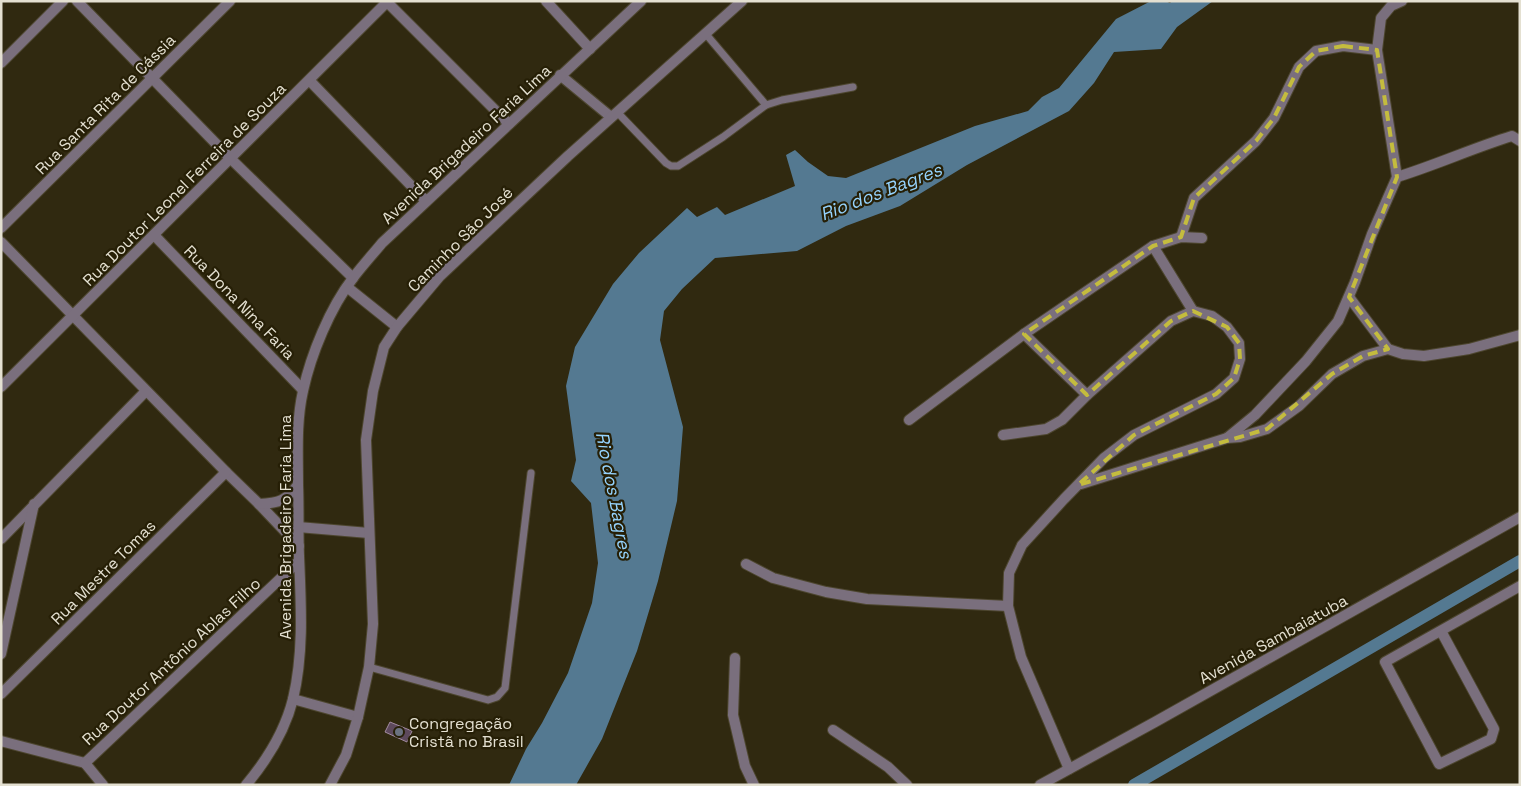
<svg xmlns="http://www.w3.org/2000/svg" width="1521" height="786" viewBox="0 0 1521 786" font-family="'Space Grotesk',sans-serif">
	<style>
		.water { fill: #547991 }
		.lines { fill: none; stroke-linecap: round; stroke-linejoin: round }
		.canal { stroke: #547991; stroke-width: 12 }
		.building { fill: #5d495c; stroke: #a28ba1 }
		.lane-casing { stroke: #4d462f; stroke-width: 9 }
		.street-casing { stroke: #4d462f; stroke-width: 12 }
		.lane { stroke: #7a6f7d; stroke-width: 7 }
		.street { stroke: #7a6f7d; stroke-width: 10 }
		.marked { fill: none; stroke: #c4bc3e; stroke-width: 4; stroke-dasharray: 10 6; stroke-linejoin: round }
		.worship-dot { fill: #6b7280; stroke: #261f06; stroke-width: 2 }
		.labels { text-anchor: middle; stroke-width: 4.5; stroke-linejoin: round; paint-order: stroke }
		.street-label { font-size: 16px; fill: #e4e0d1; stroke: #261f06 }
		.poi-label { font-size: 16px; fill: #e4e0d1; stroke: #261f06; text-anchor: start }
		.water-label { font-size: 18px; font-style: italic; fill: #95d3fd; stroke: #261f06 }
	</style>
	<rect width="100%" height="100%" fill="#302910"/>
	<polygon class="water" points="1151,1 1165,1 1170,3 1172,1 1213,1 1177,27 1161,49 1114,52 1094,83 1069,111 967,165 900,206 846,226 797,251 715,258 682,289 664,311 660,340 683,427 677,501 658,581 637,651 602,739 576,785 509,785 526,749 542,723 568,673 592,603 598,563 591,503 571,481 576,460 566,386 575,347 613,284 639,253 687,208 697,217 717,207 725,215 795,186 786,155 795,150 808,162 828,176 846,178 975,126 1028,111 1042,97 1059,88 1116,19"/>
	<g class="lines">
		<polyline class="canal" points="1134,785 1520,561"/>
	</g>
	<polygon class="building" points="390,722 412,731 407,742 385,732"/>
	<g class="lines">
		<g class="lane-casing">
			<g id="lane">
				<polyline points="705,33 766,105"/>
				<polyline points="617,112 666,163 671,166 678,166 723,137 766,105 782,100 853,87"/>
				<polyline points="369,667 488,700 497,697 505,688 531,473"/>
			</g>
		</g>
		<g class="street-casing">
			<g id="street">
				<polyline points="77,1 230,158 353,278"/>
				<polyline points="386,1 509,124"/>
				<polyline points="546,1 590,49"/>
				<polyline points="1,63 63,1"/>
				<polyline points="560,75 611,117"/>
				<polyline points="310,81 426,201"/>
				<path d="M 1397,177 C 1436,165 1473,148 1512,136 L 1520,141"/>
				<polyline points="1,228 230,1"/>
				<polyline points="154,235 303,390"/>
				<polyline points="1181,237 1194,198 1256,141 1274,118 1299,67 1316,51 1343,46 1377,50"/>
				<polyline points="1,242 226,472 259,504 299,546"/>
				<polyline points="1153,246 1193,311"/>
				<polyline points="347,287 397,327"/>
				<polyline points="1349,297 1388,349"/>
				<polyline points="1024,334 1087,395"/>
				<polyline points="1,387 388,1"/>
				<polyline points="909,420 1024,334 1153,246 1181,237 1202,238"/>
				<polyline points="1003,435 1046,429 1062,420 1087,395 1171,321 1193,311 1212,316 1227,327 1239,343 1240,359 1234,378 1216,394 1134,435 1104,458 1064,499 1022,545 1009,573 1008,606 1021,657 1069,769"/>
				<polyline points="1227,438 1255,415 1306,361 1338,321 1355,282 1372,234 1397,177 1377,50 1381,18 1391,6 1402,1"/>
				<polyline points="1081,484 1227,438 1240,437 1267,429 1299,406 1332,374 1363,356 1388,349 1403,354 1424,356 1469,349 1520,335"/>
				<path d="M 259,504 C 280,503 285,501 298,485"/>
				<polyline points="298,527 369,533"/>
				<polyline points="1,539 146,391"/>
				<polyline points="746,564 773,578 826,592 867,599 1008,606"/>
				<polyline points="1441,631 1494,729 1491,739 1439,764 1385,662 1520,586"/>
				<polyline points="1,654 34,504"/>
				<polyline points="735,658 733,715 745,766 754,785"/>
				<polyline points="1,694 226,472"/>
				<polyline points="293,699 358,717"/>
				<polyline points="833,730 888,767 907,785"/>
				<polyline points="1,741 85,763"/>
				<polyline points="85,763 299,561"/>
				<polyline points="85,763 103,785"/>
				<path d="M 246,785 C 267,760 285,731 293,699 C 304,653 301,604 299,556 C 298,533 299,509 298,485 C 298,453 296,422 303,391 C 311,354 330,308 353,278 C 362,266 373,254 382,243 L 641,1"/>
				<polyline points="330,785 346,755 358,717 369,667 373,624 366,440 373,391 384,347 397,327 440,276 568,156 742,1"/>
				<polyline points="1040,785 1155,722 1520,517"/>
			</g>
		</g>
		<use href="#lane" class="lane"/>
		<use href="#street" class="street"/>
	</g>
	<path class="marked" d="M 1343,46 L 1377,50 L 1397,177 L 1349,297 L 1388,349 L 1363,356 L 1332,374 L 1267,429 L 1078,485 L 1134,435 L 1216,394 L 1234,378 L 1240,359 L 1239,343 L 1227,327 L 1193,311 L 1171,321 L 1087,395 L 1024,334 L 1153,246 L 1181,237 L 1194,198 L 1256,141 L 1274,118 L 1299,67 L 1316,51 Z"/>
	<circle class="worship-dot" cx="399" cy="732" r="5"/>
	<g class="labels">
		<g class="street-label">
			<text transform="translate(105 104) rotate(-45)" y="6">Rua Santa Rita de Cássia</text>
			<text transform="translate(466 144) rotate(-43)" y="6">Avenida Brigadeiro Faria Lima</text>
			<text transform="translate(184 184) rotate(-45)" y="6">Rua Doutor Leonel Ferreira de Souza</text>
			<text transform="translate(460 239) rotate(-45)" y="6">Caminho São José</text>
			<text transform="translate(240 302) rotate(46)" y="6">Rua Dona Nina Faria</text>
			<text transform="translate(285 527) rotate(-90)" y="6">Avenida Brigadeiro Faria Lima</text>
			<text transform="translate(103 572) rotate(-45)" y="6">Rua Mestre Tomas</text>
			<text transform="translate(1273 639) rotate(-29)" y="6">Avenida Sambaiatuba</text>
			<text transform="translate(171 661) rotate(-43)" y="6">Rua Doutor Antônio Ablas Filho</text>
		</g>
		<g class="poi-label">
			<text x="409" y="729">Congregação<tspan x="409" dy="18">Cristã no Brasil</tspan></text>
		</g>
		<g class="water-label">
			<text transform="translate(881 192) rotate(-21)" y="6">Rio dos Bagres</text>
			<text transform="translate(614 495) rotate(79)" y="6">Rio dos Bagres</text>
		</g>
	</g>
	<rect width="1521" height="786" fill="none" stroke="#e4e0d1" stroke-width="5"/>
</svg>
